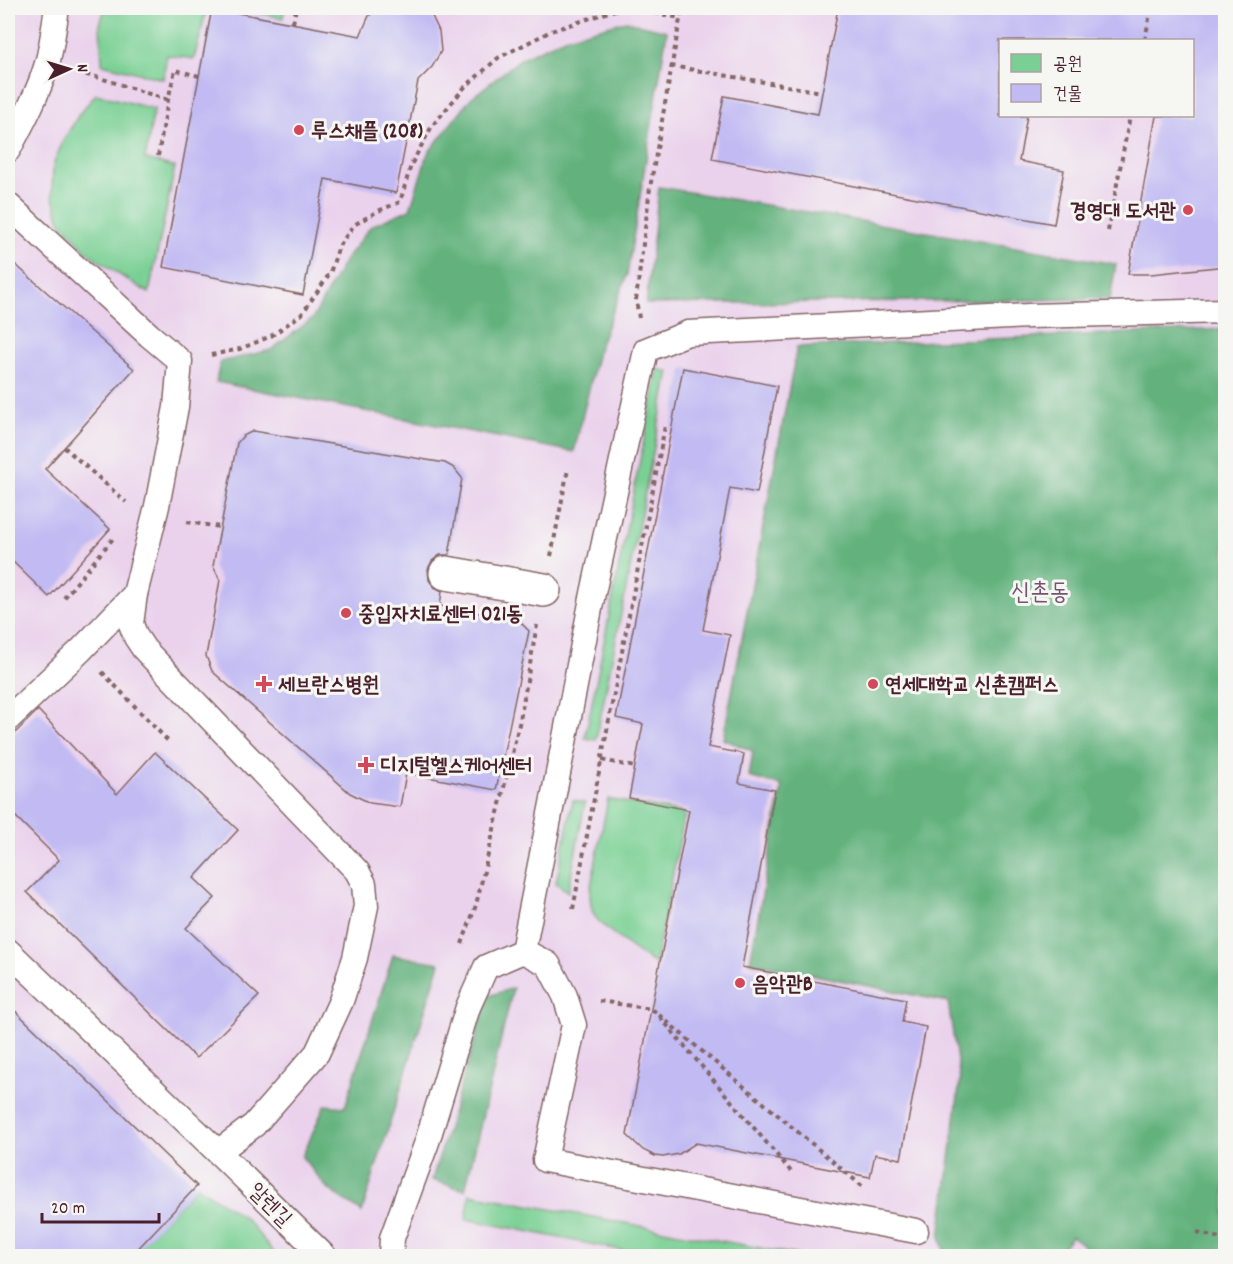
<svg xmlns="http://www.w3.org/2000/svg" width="1233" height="1264" viewBox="0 0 1233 1264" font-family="Dekko,'Poor Story',sans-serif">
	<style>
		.built { fill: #ead1ec; fill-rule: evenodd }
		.green { fill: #7ad094; stroke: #627860; stroke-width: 1.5 }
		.forest { fill: #63b27e; stroke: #566854; stroke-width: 1.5 }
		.building { fill: #c1baf3 }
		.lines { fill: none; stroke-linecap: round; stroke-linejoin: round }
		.service-casing { stroke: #846666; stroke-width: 27 }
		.pedestrian-casing { stroke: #846666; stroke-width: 36 }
		.path { stroke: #846666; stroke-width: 4; stroke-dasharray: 4.5 4.5; stroke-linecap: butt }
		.service { stroke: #fff; stroke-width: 24 }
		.pedestrian { stroke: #fff; stroke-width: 33 }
		.poi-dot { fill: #d1495b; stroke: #f6f6f2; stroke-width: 2 }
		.labels { text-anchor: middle; stroke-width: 6; stroke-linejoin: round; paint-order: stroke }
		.poi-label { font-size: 21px; font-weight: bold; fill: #4a1f2b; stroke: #f6f6f2; text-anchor: start }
		.street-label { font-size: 21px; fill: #4a1f2b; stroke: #f6f6f2 }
		.quarter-label { font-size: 24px; fill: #745571; stroke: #f6f6f2 }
	</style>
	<rect width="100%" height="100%" fill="#f6f6f2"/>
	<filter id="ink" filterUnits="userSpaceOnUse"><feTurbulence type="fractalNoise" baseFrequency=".0167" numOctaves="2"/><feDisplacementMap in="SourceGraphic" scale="12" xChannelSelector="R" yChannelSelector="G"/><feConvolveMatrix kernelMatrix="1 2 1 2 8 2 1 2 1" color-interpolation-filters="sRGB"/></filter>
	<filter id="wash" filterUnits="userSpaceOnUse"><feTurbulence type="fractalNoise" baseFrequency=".008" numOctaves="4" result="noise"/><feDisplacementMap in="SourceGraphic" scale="24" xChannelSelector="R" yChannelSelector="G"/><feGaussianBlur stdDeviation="1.35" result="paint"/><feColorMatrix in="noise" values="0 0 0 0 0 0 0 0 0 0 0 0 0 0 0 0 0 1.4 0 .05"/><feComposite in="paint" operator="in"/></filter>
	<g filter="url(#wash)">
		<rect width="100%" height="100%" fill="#efead5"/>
		<path class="built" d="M 8,8 L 1225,8 L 1225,1256 L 8,1256 ZM 1000,40 L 1192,40 L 1192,116 L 1000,116 Z"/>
		<g class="green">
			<polygon points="105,8 207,8 194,59 167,55 163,79 102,64 100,24"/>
			<polygon points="230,8 284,8 283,18"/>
			<polygon points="96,94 154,109 145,159 175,167 149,293 123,277 88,253 60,221 52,195 53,165 63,141 80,113"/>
			<polygon points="658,369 669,372 596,740 585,738"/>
			<path d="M 608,799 L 685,813 L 655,964 C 642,955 600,927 594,915 C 590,907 590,899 590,891 Z"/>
			<polygon points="573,800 585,803 568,892 556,883"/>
			<polygon points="197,1186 245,1218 277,1256 130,1256"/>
			<polygon points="470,1194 803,1256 650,1256 466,1219"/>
		</g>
		<g class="forest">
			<polygon points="626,21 667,31 627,275 599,347 574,452 216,382 220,362 271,350 313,318 345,260 371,226 410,209 428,153 471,98 522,58 567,37"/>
			<polygon points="659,187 1116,264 1110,299 646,304"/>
			<polygon points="1225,329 1225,1256 1096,1256 1072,1236 1056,1256 946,1256 940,1237 960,1080 948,1002 750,962 782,786 749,777 753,751 723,739 797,347"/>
			<polygon points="393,955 440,963 362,1212 327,1188 302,1157 325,1105 345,1107"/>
			<polygon points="513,988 465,1190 432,1180 488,996"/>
		</g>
		<g id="blocks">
			<g class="building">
				<polygon points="212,8 360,36 369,16 378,8 423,8 430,12 439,31 441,51 432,67 418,81 396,193 325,179 303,295 163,267"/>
				<polygon points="838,8 1226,8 1226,266 1151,274 1128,274 1156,116 1192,116 1192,40 1000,40 1000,116 1027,116 1019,161 1064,170 1054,224 712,159 724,96 818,114"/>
				<polygon points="8,258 134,369 45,469 110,529 49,597 8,557"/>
				<polygon points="683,368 777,386 757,493 730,488 703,630 730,635 708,747 744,754 739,783 775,790 742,967 906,999 902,1022 926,1027 901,1159 875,1154 870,1177 696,1143 679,1154 663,1157 655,1156 643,1150 627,1135 689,810 629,798 643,724 616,718"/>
				<polygon points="253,431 445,463 454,468 462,478 449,555 440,555 432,561 428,569 429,580 434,587 442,591 440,606 518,620 529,631 496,790 406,773 400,807 370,803 350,793 212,671 206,656 220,580 213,566 237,443 243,436"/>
				<polygon points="38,710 117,794 155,752 238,830 194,878 215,898 186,928 259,996 196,1058 27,892 59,860 8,809 8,740"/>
				<polygon points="8,1004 197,1186 130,1257 8,1257"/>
			</g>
		</g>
	</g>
	<g filter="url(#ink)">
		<use href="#blocks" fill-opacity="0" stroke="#846666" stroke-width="1.5"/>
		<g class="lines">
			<g class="service-casing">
				<g id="service">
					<path d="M 8,150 C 23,122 38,94 47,64 C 52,46 54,26 57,8"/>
					<polyline points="8,205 149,335 180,361 176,407 157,506 135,594 131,624 136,637 144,649 357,871 364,884 366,906 355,958 341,1001 317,1053 254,1125 218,1152"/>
					<polyline points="8,719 81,650 135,594"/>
					<polyline points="8,951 218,1152 324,1256"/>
					<polyline points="523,951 562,753 592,598 646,350 688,333 1029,316 1226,311"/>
					<polyline points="523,951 548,964 565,996 574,1025 545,1160 916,1231"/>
					<polyline points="391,1256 392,1238 427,1142 468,1007 486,967 523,951"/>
				</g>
			</g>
			<g class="pedestrian-casing">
				<polyline id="pedestrian" points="446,573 544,590"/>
			</g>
			<g class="path">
				<polyline points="628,8 680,18"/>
				<polyline points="293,23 296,8"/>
				<polyline points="1145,40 1151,8"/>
				<polyline points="671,66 822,92"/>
				<polyline points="77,73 100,78 168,100"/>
				<polyline points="158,156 168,100 175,70 199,76"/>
				<polyline points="1108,231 1130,116"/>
				<polyline points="639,318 636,300 650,188 682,8"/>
				<polyline points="211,355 240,349 271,336 302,314 330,273 339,246 354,225 378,211 400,202 411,165 432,126 464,88 498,58 551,31 621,8"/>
				<polyline points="64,447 126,502"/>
				<polyline points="187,522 220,527"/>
				<polyline points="551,556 568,469"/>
				<polyline points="64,598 115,536"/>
				<polyline points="102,672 170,743"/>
				<polyline points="602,760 635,767"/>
				<polyline points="573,909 665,426"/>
				<polyline points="462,944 476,905 520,720 537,625"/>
				<polyline points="599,1001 652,1009 862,1186"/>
				<polyline points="660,1017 793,1174"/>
				<polyline points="1197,1232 1226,1240"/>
			</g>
			<use href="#service" class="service"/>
			<use href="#pedestrian" class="pedestrian"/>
		</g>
	</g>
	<g class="poi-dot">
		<circle cx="299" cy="130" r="6"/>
		<circle cx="1188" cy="210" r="6"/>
		<circle cx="346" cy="613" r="6"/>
		<path d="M261 675h6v6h6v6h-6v6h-6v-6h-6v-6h6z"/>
		<circle cx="873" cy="684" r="6"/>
		<path d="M363 756h6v6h6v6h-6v6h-6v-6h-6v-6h6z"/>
		<circle cx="740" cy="983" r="6"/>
	</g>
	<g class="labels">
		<g class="poi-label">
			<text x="311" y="137">루스채플 (208)</text>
			<text x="1176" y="217" text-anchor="end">경영대 도서관</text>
			<text x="358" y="620">중입자치료센터 021동</text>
			<text x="278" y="691">세브란스병원</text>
			<text x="885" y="691">연세대학교 신촌캠퍼스</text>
			<text x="380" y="772">디지털헬스케어센터</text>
			<text x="752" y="990">음악관B</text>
		</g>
		<g class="street-label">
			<text transform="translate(271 1204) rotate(45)" y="7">알렌길</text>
		</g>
		<g class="quarter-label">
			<text x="1040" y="599">신촌동</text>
		</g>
	</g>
	<rect width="1233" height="1264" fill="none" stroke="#f6f6f2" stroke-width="30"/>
	<rect x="999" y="39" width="195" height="78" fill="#f6f6f2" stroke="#b1a0a2" stroke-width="1.5"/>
	<rect x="1011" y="54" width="30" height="18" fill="#7ad094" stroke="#b1a0a2" stroke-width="1.5"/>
	<text x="1053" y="69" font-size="18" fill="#4a1f2b">공원</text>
	<rect x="1011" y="84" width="30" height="18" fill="#c1baf3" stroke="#b1a0a2" stroke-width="1.5"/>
	<text x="1053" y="99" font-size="18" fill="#4a1f2b">건물</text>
	<g transform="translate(69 69) rotate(86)" stroke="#f6f6f2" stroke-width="4.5" paint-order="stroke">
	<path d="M0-4.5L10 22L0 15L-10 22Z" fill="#4a1f2b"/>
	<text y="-9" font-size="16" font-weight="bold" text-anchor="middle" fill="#4a1f2b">N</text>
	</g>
	<path d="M42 1213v9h117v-9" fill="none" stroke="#4a1f2b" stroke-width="3"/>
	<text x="51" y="1213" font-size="18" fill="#4a1f2b" stroke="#f6f6f2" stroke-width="4.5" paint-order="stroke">20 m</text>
</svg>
